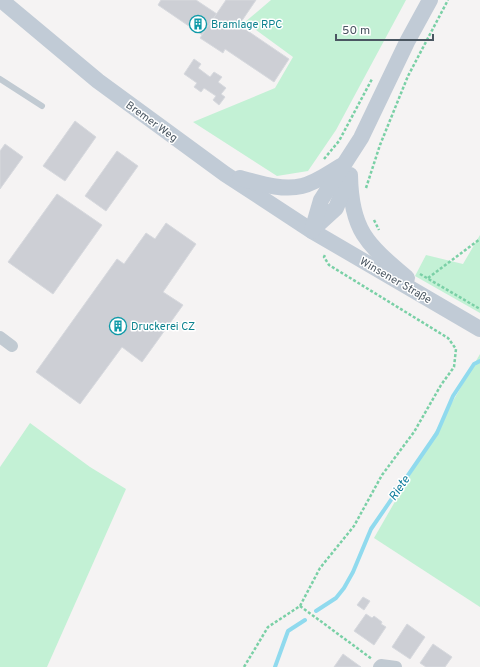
<svg xmlns="http://www.w3.org/2000/svg" width="480" height="667" viewBox="0 0 480 667" font-family="Overpass,sans-serif">
	<style>
		.green { fill: #c3f1d5 }
		.lines { fill: none; stroke-linecap: round; stroke-linejoin: round }
		.stream { stroke: #90daee; stroke-width: 4 }
		.building { fill: #cdcfd5; stroke: #d7d9de }
		.path { stroke: #7ad0a6; stroke-width: 2.5; stroke-dasharray: 3 2; stroke-linecap: butt }
		.service { stroke: #c1cad2; stroke-width: 6 }
		.minor { stroke: #c1cad2; stroke-width: 12 }
		.secondary { stroke: #c1cbd6; stroke-width: 16 }
		.labels { text-anchor: middle; stroke-width: 3; stroke-linejoin: round; paint-order: stroke }
		.culture-label { font-size: 11px; fill: #0d838f; stroke: #fff; text-anchor: start }
		.street-label { font-size: 11px; fill: #4a5661; stroke: #fff }
		.water-label { font-size: 12px; font-style: italic; fill: #0c7c9b; stroke: #fff }
	</style>
	<rect width="100%" height="100%" fill="#f5f3f3"/>
	<g class="green">
		<polygon points="271,0 406,0 336,130 308,171 277,176 193,122 275,88 293,57 245,22"/>
		<polygon points="480,235 480,313 415,276 426,255 463,264"/>
		<polygon points="480,354 480,607 374,538"/>
		<polygon points="30,423 90,467 126,489 47,667 0,667 0,467"/>
	</g>
	<g class="lines">
		<g class="stream">
			<polyline points="316,611 336,598 344,588 353,572 371,529 437,433 453,396 474,364 480,361"/>
			<polyline points="275,667 288,631 305,620"/>
		</g>
	</g>
	<g class="building">
		<polygon points="161,0 196,0 217,14 202,35 158,5"/>
		<polygon points="226,0 256,0 239,25 289,59 274,82 225,49 223,53 200,38"/>
		<polygon points="194,59 201,64 198,68 210,77 214,72 222,77 218,82 226,88 221,94 225,97 219,105 213,100 216,96 204,88 201,92 194,87 197,83 184,74"/>
		<polygon points="75,121 96,137 65,181 43,166"/>
		<polygon points="5,144 23,157 0,189 0,151"/>
		<polygon points="117,151 138,166 106,211 85,196"/>
		<polygon points="57,194 102,225 53,294 8,262"/>
		<polygon points="166,223 196,244 163,292 183,305 142,362 122,347 80,404 36,372 117,259 124,264 146,233 155,239"/>
		<polygon points="363,597 370,601 364,610 357,605"/>
		<polygon points="366,614 372,618 374,616 382,622 381,624 386,627 374,645 354,631"/>
		<polygon points="407,624 425,637 410,659 392,647"/>
		<polygon points="433,644 452,657 445,667 426,667 420,663"/>
		<polygon points="343,654 361,667 334,667"/>
	</g>
	<g class="lines">
		<g class="path">
			<polyline points="324,159 339,141 372,79"/>
			<polyline points="366,188 380,145 408,76 448,0"/>
			<polyline points="374,220 379,230"/>
			<polyline points="420,274 480,309"/>
			<polyline points="428,278 480,239"/>
			<polyline points="300,606 372,659"/>
			<polyline points="244,667 268,627 300,606 320,568 354,526 382,475 414,432 441,385 454,367 456,349 448,338 329,265 324,257 325,255"/>
		</g>
		<polyline class="service" points="0,79 42,106"/>
		<g class="minor">
			<polyline points="0,337 12,346"/>
			<polyline points="379,667 381,665 396,667"/>
		</g>
		<g class="secondary">
			<polyline points="1,0 98,81 225,174 312,231 480,329"/>
			<path d="M 350,175 C 351,231 367,244 407,278"/>
			<path d="M 240,178 C 259,183 282,191 302,186 C 316,183 329,173 341,166"/>
			<polyline points="313,229 336,208 348,179"/>
			<polyline points="312,231 321,200 361,138 407,42 430,0"/>
		</g>
	</g>
	<defs>
		<g id="building-ring" transform="scale(0.9)"><circle r="9.5" fill="#fff" stroke="#0f9aa8" stroke-width="1.5"/><path d="M-4-6H4V6H1V3H-1V6H-4ZM-2.5-4.3h1.7v1.8h-1.7ZM.8-4.3h1.7v1.8H.8ZM-2.5-1h1.7V.8h-1.7ZM.8-1h1.7V.8H.8Z" fill="#0f9aa8"/></g>
	</defs>
	<g fill-rule="evenodd">
		<use href="#building-ring" x="198" y="24"/>
		<use href="#building-ring" x="118" y="326"/>
	</g>
	<g class="labels">
		<g class="culture-label">
			<text x="211" y="28">Bramlage RPC</text>
			<text x="131" y="330">Druckerei CZ</text>
		</g>
		<g class="street-label">
			<text transform="translate(152 121) rotate(36)" y="4">Bremer Weg</text>
			<text transform="translate(396 280) rotate(30)" y="4">Winsener Straße</text>
		</g>
		<g class="water-label">
			<text transform="translate(399 488) rotate(-56)" y="4">Riete</text>
		</g>
	</g>
	<path d="M336 34v6h97v-6" fill="none" stroke="#4a5661" stroke-width="2"/>
	<text x="342" y="34" font-size="12" fill="#4a5661" stroke="#ffffff" stroke-width="3" paint-order="stroke">50 m</text>
</svg>
